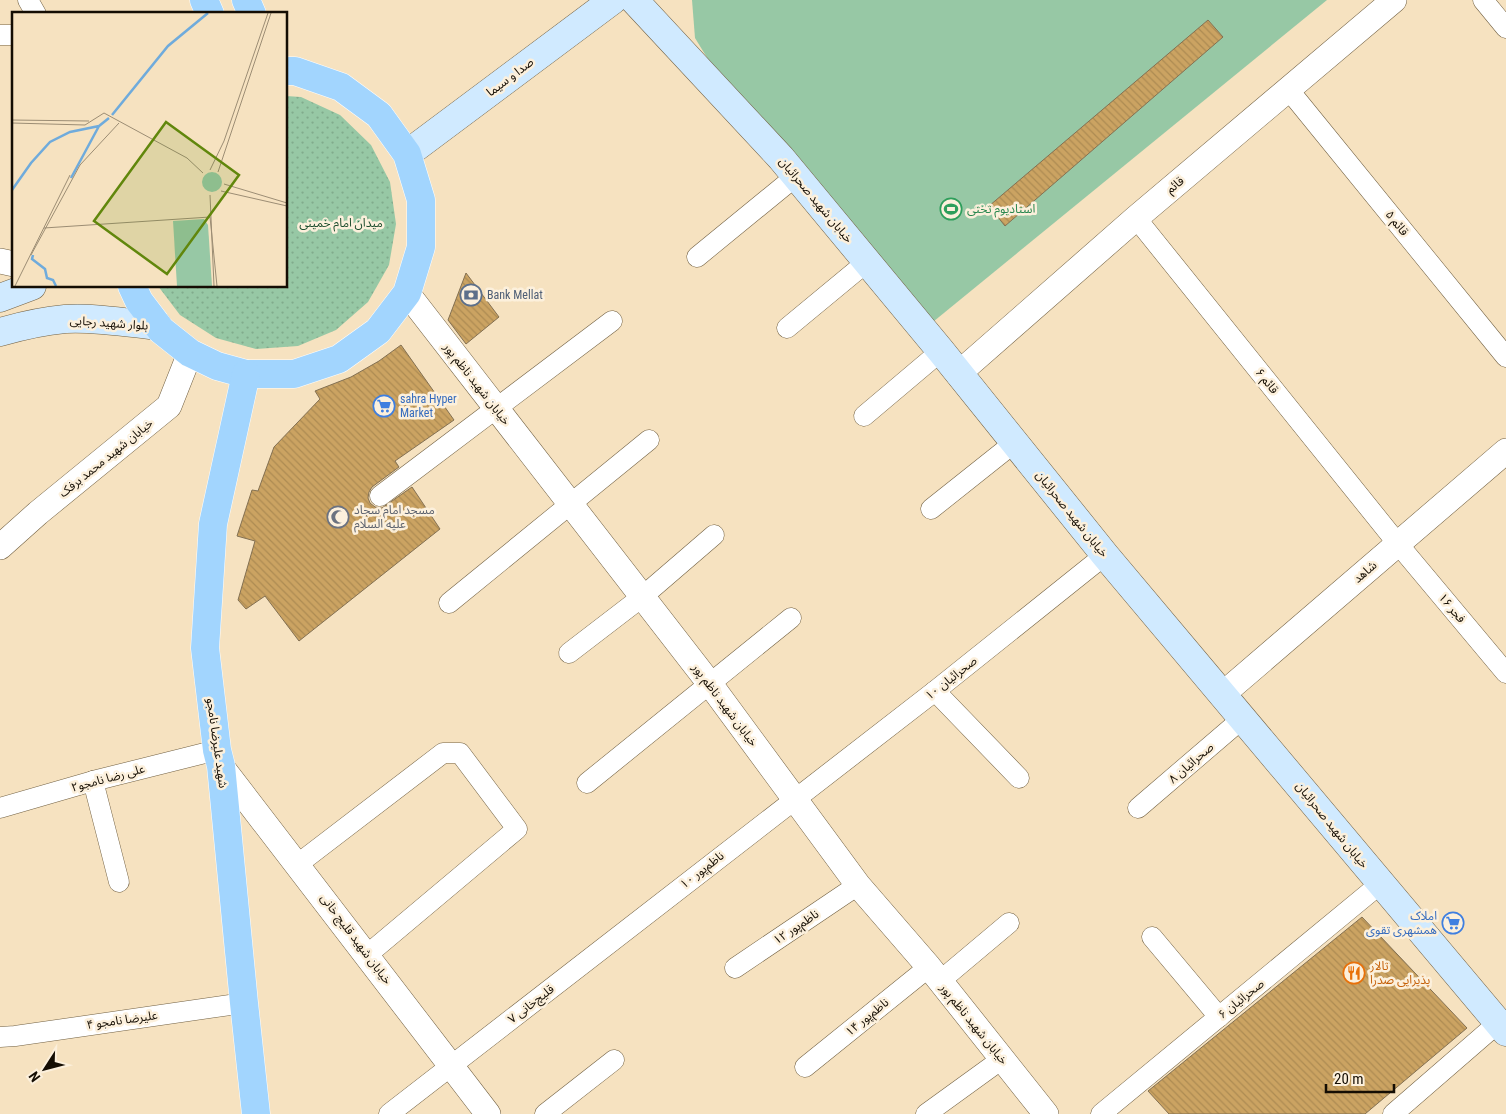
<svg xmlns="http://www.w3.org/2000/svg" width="1506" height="1114" viewBox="0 0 1506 1114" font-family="'Roboto Condensed','Noto Sans Arabic',sans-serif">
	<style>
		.grass { fill: url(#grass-dots) }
		.garden { fill: #97c8a5 }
		.building { fill: url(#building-back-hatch); stroke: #837052 }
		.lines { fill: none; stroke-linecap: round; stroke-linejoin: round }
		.minor-casing { stroke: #726143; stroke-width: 21 }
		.tertiary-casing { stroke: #726143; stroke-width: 26 }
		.secondary-casing { stroke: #726143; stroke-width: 29 }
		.primary-casing { stroke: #fff; stroke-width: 29 }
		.minor { stroke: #fff; stroke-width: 20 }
		.tertiary { stroke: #fff; stroke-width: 25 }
		.secondary { stroke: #d0eaff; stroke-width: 28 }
		.primary { stroke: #a2d5fe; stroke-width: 28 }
		.labels { text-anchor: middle; stroke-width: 5; stroke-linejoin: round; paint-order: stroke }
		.street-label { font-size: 12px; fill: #140d03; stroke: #fcf0dc }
		.leisure-label { font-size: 12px; fill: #27864d; stroke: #fcf0dc; text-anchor: start }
		.park-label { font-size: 12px; fill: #1b4c2d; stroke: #fcf0dc }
		.service-label { font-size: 12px; fill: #4e5e75; stroke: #fcf0dc; text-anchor: start }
		.shop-label { font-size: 12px; fill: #366cbe; stroke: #fcf0dc; text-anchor: start }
		.worship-label { font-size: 12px; fill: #5b616d; stroke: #fcf0dc; text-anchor: start }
		.food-label { font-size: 12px; fill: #c56008; stroke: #fcf0dc; text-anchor: start }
		.inset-river { fill: none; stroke: #6fabdc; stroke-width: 2.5 }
		.inset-road { fill: none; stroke: #9c8d74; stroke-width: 1 }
		.view { fill: #61870c; fill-opacity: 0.15; stroke: #61870c; stroke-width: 2.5 }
		.inset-edge { fill: none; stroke: #140d03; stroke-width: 2.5 }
	</style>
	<defs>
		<pattern id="grass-dots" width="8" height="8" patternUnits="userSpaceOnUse" patternTransform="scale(1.25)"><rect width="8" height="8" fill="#97c8a5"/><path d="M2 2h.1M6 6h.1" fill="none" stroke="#81ab8c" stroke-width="1.8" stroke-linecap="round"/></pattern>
		<pattern id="building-back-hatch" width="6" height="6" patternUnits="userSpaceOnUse" patternTransform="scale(1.25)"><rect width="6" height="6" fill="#cba362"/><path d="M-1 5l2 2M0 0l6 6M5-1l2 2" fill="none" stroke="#ad8b53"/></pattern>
	</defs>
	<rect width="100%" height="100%" fill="#f6e2c0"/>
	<polygon class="grass" points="286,96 301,97 340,115 371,145 390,182 396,224 389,265 368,302 336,330 298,346 256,349 216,338 180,315 158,286 286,286"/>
	<polygon class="garden" points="692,0 1327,0 928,326 714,69 695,38"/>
	<g class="building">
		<polygon points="1208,20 1223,37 1005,226 989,206"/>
		<polygon points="466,273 499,317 466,344 448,320"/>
		<polygon points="401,345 454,420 395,461 399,467 372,487 369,492 368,498 370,503 375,507 382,508 412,487 440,529 299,641 265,596 246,609 238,600 255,541 237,536 252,490 258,491 274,447 320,399 315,391 351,377 379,361"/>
		<polygon points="1362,917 1467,1028 1365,1114 1169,1114 1148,1091"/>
	</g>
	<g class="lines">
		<g class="minor-casing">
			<g id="minor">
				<polyline points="28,0 36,14"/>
				<polyline points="1483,0 1506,28"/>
				<polyline points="0,35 14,35"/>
				<polyline points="1288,89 1506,357"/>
				<polyline points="1136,218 1398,544 1506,673"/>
				<polyline points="697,257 796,176"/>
				<polyline points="787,328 868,261"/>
				<polyline points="864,416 941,351"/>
				<polyline points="380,496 612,321"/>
				<polyline points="931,509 1014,443"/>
				<polyline points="449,603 649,440"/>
				<polyline points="569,653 642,597 714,535"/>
				<polyline points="935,691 1019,778"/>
				<polyline points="93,781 119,882"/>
				<polyline points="587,783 791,618"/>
				<polyline points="0,808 93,781 217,750"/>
				<polyline points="1138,808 1243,718"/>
				<polyline points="298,864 443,753 460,753 517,829 367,955"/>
				<polyline points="1152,937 1219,1017"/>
				<polyline points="735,968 858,885"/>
				<polyline points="940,981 1009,923"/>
				<polyline points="0,1037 15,1036 244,1003"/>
				<polyline points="805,1067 929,967"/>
				<polyline points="389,1114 935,691 1105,555"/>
				<polyline points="545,1114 614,1060"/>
				<polyline points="926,1114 1002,1059"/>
				<polyline points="1101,1114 1380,884"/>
				<polyline points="1393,1114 1498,1023"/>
			</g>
		</g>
		<g class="tertiary-casing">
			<g id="tertiary">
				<polyline points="0,261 14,264"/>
				<polyline points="407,293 710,684 858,885 929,967 1046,1114"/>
				<polyline points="958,374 1136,218 1394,0"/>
				<polyline points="0,547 38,513 169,406 190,353"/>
				<polyline points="1223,694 1506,451"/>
				<polyline points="221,766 488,1114"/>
			</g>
		</g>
		<g class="secondary-casing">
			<g id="secondary">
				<polyline points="634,0 781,158 941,351 1105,555 1506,1032"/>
				<polyline points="407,154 613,0"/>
				<polyline points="0,298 32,286"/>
				<path d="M 0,332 C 21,326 43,321 65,319 C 94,317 130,323 158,326"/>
			</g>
		</g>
		<g class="primary-casing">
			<g id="primary">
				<polyline points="204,0 210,14"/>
				<polyline points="246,0 252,14"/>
				<polyline points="132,286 139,301 161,330 190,353 217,366 246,374 294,374 339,359 378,331 407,293 421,247 421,200 407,154 379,115 341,87 295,71 286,71"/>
				<polyline points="246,374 213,524 205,648 217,750 221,766 244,1003 256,1114"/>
			</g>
		</g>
		<use href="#minor" class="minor"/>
		<use href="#tertiary" class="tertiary"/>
		<use href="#secondary" class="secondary"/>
		<use href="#primary" class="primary"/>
	</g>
	<defs>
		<g id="stadium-ring" transform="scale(1.125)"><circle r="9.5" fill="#fcf0dc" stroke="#2e9e5b" stroke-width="1.5"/><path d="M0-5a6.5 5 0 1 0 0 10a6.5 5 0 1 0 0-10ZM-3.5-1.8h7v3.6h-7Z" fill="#2e9e5b"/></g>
		<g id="bank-ring" transform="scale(1.125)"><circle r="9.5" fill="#fcf0dc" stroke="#5c6f8a" stroke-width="1.5"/><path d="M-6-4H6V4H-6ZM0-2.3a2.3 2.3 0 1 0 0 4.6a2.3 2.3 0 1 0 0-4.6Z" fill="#5c6f8a"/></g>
		<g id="supermarket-ring" transform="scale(1.125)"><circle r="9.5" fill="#fcf0dc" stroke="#3f7fe0" stroke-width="1.5"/><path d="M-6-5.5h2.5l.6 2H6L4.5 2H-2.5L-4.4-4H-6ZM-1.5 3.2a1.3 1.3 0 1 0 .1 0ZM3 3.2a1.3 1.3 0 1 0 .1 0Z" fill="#3f7fe0"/></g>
		<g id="mosque-ring" transform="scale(1.125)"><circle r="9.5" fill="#fcf0dc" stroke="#6b7280" stroke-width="1.5"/><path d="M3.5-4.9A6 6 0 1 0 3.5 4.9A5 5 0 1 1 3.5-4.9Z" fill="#6b7280"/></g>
		<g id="restaurant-ring" transform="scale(1.125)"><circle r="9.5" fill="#fcf0dc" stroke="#e8710a" stroke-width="1.5"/><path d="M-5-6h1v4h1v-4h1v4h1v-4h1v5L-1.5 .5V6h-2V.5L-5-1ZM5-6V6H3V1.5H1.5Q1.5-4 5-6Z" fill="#e8710a"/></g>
	</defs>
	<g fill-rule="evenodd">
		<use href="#stadium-ring" x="951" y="209"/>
		<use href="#bank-ring" x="471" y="295"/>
		<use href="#supermarket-ring" x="384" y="406"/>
		<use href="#mosque-ring" x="338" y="517"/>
		<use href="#supermarket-ring" x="1453" y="923"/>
		<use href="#restaurant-ring" x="1354" y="973"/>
	</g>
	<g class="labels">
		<g class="street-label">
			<text transform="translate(510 77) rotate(-37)" y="4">صدا و سیما</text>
			<text transform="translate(1175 185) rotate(-40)" y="4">قائم</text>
			<text transform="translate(816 200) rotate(50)" y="4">خیابان شهید صحرائیان</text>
			<text transform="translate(1397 223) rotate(51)" y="4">قائم ۵</text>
			<text transform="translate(109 323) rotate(4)" y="4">بلوار شهید رجایی</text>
			<text transform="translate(1267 381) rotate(51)" y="4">قائم ۶</text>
			<text transform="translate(477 384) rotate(52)" y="4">خیابان شهید ناظم پور</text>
			<text transform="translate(106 458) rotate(-39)" y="4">خیابان شهید محمد برفک</text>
			<text transform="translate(1072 514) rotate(51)" y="4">خیابان شهید صحرائیان</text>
			<text transform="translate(1365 572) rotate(-41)" y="4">شاهد</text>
			<text transform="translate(1452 608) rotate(50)" y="4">فجر ۱۶</text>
			<text transform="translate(951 678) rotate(-38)" y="4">صحرائیان ۱۰</text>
			<text transform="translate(725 705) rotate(53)" y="4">خیابان شهید ناظم پور</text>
			<text transform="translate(217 743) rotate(82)" y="4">شهید علیرضا نامجو</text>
			<text transform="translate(1191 763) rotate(-41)" y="4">صحرائیان ۸</text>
			<text transform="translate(108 778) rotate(-15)" y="4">علی رضا نامجو۲</text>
			<text transform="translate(1332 825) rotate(51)" y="4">خیابان شهید صحرائیان</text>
			<text transform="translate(702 870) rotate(-38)" y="4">ناظم‌پور ۱۰</text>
			<text transform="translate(796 927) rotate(-34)" y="4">ناظم‌پور ۱۲</text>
			<text transform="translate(356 939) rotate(53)" y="4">خیابان شهید قلیچ خانی</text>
			<text transform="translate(1241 999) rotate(-39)" y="4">صحرائیان ۶</text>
			<text transform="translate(531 1004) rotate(-38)" y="4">قلیچ‌خانی ۷</text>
			<text transform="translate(867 1017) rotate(-39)" y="4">ناظم‌پور ۱۴</text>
			<text transform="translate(122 1020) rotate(-8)" y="4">علیرضا نامجو ۴</text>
			<text transform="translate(974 1024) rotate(51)" y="4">خیابان شهید ناظم پور</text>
		</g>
		<g class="leisure-label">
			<text x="967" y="213">استادیوم تختی</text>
		</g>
		<g class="park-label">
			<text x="341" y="227">میدان امام خمینی</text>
		</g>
		<g class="service-label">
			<text x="487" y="299">Bank Mellat</text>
		</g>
		<g class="shop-label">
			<text x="400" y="403">sahra Hyper<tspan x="400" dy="14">Market</tspan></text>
			<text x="1437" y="920" text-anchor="end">املاک<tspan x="1437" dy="14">همشهری تقوی</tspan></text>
		</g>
		<g class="worship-label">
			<text x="354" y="514">مسجد امام سجاد<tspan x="354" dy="14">علیه السلام</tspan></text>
		</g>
		<g class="food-label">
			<text x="1370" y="970">تالار<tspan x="1370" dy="14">پذیرایی صدرا</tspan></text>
		</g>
	</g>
	<g transform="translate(12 12)">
		<rect width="275" height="275" fill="#f6e2c0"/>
		<path d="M190 170a10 10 0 1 1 20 0a10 10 0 1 1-20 0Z" fill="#97c8a5"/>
		<path d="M 192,207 L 196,213 L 200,274 L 165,274 L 161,209 Z" fill="#97c8a5"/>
		<path class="inset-river" d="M 100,103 L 156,34 L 196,1M 59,166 L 87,114M 0,178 L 19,151 L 38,130 L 58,120 L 87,114 L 97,106M 21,243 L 20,247 L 33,257 L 35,266 L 41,268 L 44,274"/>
		<path class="inset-road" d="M 0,108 L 77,109M 0,111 L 73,113 L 92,101 L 175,146 L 191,161M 198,158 L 212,129 L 256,1M 206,160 L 259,1M 212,172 L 275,191M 209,179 L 275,194M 198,183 L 202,274M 198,205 L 205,274M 32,216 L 198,205M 19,243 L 68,153 L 107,111M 3,274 L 58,163"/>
		<path class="view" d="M 154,110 L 227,163 L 155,262 L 82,209 Z"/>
		<rect width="275" height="275" class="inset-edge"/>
	</g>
	<g transform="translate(45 1069) rotate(234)" stroke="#fcf0dc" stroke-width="4" paint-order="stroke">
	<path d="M0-4L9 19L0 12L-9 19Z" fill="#140d03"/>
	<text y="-8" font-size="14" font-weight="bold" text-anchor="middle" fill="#140d03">N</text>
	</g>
	<path d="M1326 1084v8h68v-8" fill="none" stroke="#140d03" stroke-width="2.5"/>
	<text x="1334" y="1084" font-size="15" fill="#140d03" stroke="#fcf0dc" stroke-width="4" paint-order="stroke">20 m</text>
</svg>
